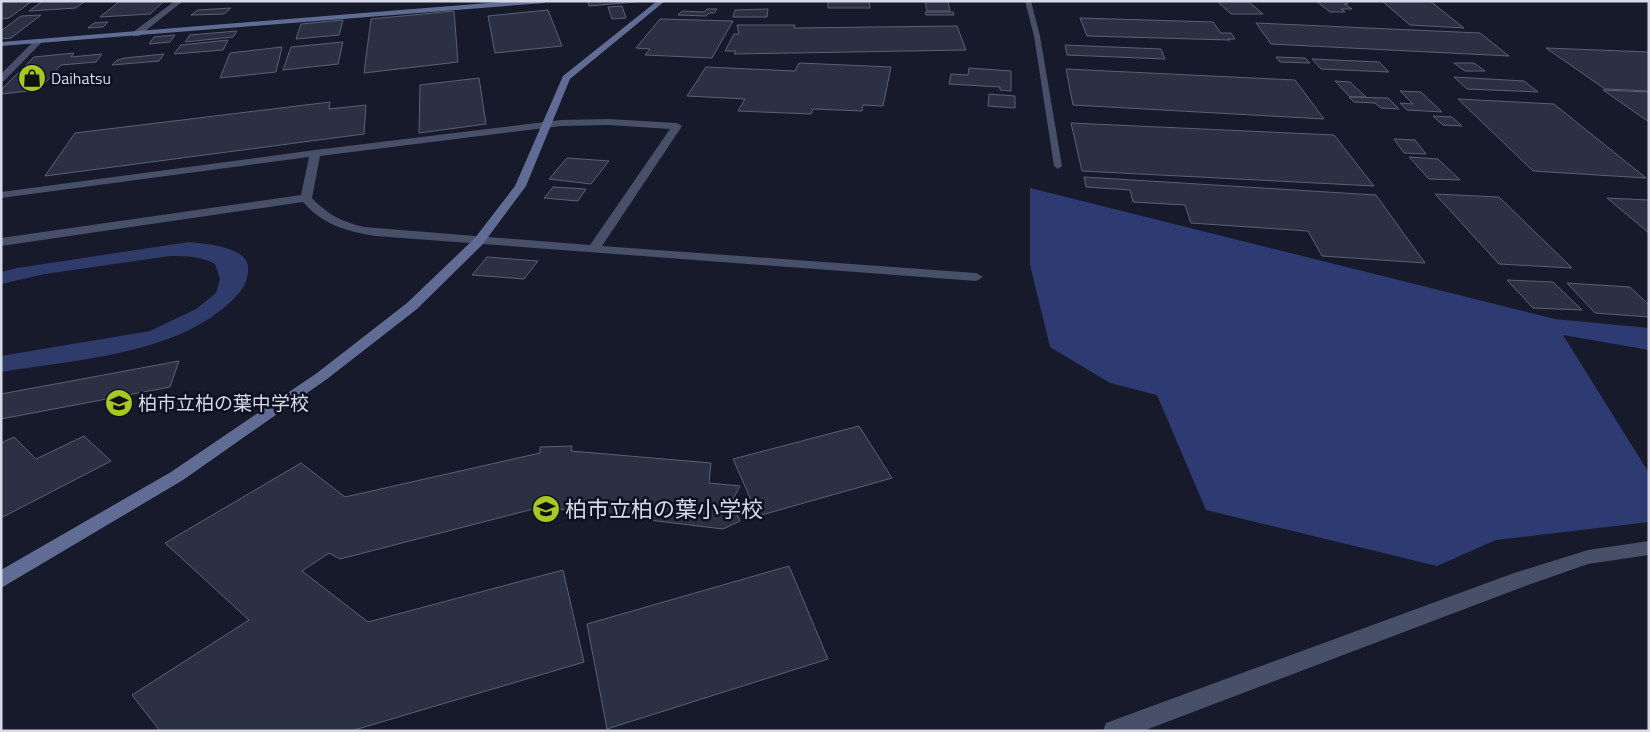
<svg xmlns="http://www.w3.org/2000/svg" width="1650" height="732" viewBox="0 0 1650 732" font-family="'Titillium Web','Noto Sans JP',sans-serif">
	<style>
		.green { fill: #2f3b6a }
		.forest { fill: #2e3a72 }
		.building { fill: #2b3042; stroke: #5b6175 }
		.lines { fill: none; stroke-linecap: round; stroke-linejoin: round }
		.lane { fill: #484f69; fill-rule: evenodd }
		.street { fill: #484f69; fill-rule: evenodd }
		.secondary { fill: #616c95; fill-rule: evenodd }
		.labels { text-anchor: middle; stroke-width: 5; stroke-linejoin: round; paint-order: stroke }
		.far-poi-label { font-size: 16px; fill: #d6dae6; stroke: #0d1121; text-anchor: start }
		.poi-label { font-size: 19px; fill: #d6dae6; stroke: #0d1121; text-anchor: start }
		.near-poi-label { font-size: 22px; fill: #d6dae6; stroke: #0d1121; text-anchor: start }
	</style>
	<rect width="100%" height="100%" fill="#161a2b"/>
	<path class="green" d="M 189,242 C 205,244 246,246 248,267 C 249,284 239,295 227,305 C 171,355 73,360 1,372 L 1,356 L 150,331 L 196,309 L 216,293 L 220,279 L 215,264 C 200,256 187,256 170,256 L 45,274 L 1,284 L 1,272 L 17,268 Z"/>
	<polygon class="forest" points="1030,188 1555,319 1649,328 1649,350 1563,335 1649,473 1649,522 1496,540 1437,566 1206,510 1157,395 1110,383 1050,347 1030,265"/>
	<g class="building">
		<polygon points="1,1 32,1 9,18 1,19"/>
		<polygon points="43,1 85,1 76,8 29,11"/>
		<polygon points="120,1 164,1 150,14 100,17"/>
		<polygon points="588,1 646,1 589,6"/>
		<polygon points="828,1 869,1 870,8 828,8"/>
		<polygon points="925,1 948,1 950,11 927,11"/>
		<polygon points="1217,1 1248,1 1263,14 1231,14"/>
		<polygon points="1316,1 1345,1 1348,4 1344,4 1352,9 1341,9 1345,12 1330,12"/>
		<polygon points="1382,1 1430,1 1464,28 1410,25"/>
		<polygon points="622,6 626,18 612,19 608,7"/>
		<polygon points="231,8 224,14 191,15 198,10"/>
		<polygon points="707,9 717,9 714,13 709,13 706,16 678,15 682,11 704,12"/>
		<polygon points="768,9 767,17 733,17 735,10"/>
		<polygon points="548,10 562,46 495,53 488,16"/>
		<polygon points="454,11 458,62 364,73 371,19"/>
		<polygon points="925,12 953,12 954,15 926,15"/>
		<polygon points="41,15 11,38 1,39 1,31 21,16"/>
		<polygon points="1080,18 1213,22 1221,33 1231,33 1235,39 1228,39 1230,40 1087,36"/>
		<polygon points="660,19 733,21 712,58 645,55 650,49 636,48"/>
		<polygon points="343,20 339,35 296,39 301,24"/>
		<polygon points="108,22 103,27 88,28 94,23"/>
		<polygon points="1256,23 1480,33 1509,56 1271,44"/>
		<polygon points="737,25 795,25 794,28 957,26 966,50 734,54 736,51 725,51 734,34 739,34"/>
		<polygon points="237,31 233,37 185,42 190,35"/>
		<polygon points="175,35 170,42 149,44 154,37"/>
		<polygon points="228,40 223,50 174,54 181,45"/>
		<polygon points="343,42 338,64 283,70 291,47"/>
		<polygon points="1065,45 1161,49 1165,59 1067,55"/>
		<polygon points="282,47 276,72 220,78 230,53"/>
		<polygon points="1546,48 1649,52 1649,91 1605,89"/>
		<polygon points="74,53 71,57 102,54 96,62 61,65 39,90 1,94 1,90 34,57"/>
		<polygon points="164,54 159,61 112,65 117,60 125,58"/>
		<polygon points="1276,57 1305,58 1310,63 1280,62"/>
		<polygon points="1312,59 1379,62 1389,72 1321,69"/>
		<polygon points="799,63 891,67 883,106 863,105 862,111 813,109 811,114 738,111 745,99 687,96 706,67 795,71"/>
		<polygon points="1454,63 1474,63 1485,71 1465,71"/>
		<polygon points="969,68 1011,71 1011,91 1000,90 1000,87 949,84 951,74 968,75"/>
		<polygon points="1066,69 1295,80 1324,119 1073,105"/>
		<polygon points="1454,77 1524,81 1538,92 1467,89"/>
		<polygon points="479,78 486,124 419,133 420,85"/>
		<polygon points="1335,81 1350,82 1366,97 1350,97"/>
		<polygon points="1603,90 1649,92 1649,122"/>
		<polygon points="1400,91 1421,92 1442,112 1407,110 1400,103 1413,104"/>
		<polygon points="989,94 1015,96 1015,108 988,106"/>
		<polygon points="1349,97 1388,98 1399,109 1381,108 1375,103 1354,102"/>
		<polygon points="1458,99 1554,104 1646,178 1533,171"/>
		<polygon points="330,102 329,109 366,105 364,134 45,176 75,133"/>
		<polygon points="1433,116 1452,117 1462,126 1443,125"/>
		<polygon points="1071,123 1334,135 1374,186 1082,171"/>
		<polygon points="1394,139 1415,140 1426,154 1404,153"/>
		<polygon points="1409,157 1438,159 1460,180 1429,179"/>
		<polygon points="567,158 609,161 591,184 549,179"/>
		<polygon points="1084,177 1376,195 1425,263 1322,256 1308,231 1191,223 1185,205 1133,202 1130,190 1086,187"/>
		<polygon points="553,187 586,189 578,201 544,198"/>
		<polygon points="1435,194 1499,197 1572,268 1499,264"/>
		<polygon points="1607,198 1649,200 1649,233"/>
		<polygon points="487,257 538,261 524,279 472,275"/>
		<polygon points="1507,280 1553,282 1582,310 1533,308"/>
		<polygon points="1567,283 1630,287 1649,305 1649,317 1595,313"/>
		<polygon points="179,361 170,387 1,419 1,394"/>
		<polygon points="859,426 892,478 758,516 733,459"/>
		<polygon points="84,436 111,461 1,518 1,443 14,437 36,459"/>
		<polygon points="572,446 571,451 711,463 709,483 740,486 731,503 740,521 723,529 541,507 340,559 329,553 302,571 368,622 563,570 584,662 351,731 160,731 132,695 249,620 165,543 301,463 345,497 540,453 540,447"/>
		<polygon points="789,566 828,659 607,729 587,624"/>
	</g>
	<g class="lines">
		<polygon class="lane" points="1025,1 1031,1 1040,36 1062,166 1058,169 1054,166 1034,36"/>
		<g class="street">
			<polygon points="175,1 183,1 139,36 133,36 133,32"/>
			<polygon points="36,39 43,41 4,81 1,82 1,74"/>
			<path d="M 608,119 L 677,123 L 682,126 L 602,246 L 976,273 L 983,277 L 976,281 L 375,236 C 346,231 323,225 303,202 L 1,246 L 1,238 L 301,195 L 309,157 L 1,198 L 1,192 L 315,150 L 561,120 ZM 608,125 L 670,129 L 590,245 L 364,227 C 342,222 327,214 312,198 L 320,156 L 561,126 Z"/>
			<polygon points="1649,541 1649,555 1588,564 1528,585 1143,731 1103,731 1106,723 1114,720 1514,573 1588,550"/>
		</g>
		<g class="secondary">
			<polygon points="513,1 547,1 544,3 1,46 1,42"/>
			<polygon points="657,1 665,1 570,79 526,186 483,244 417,309 327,379 183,480 1,588 1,570 171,472 317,373 407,303 475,238 515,186 563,76"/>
		</g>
	</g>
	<defs>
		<g id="shop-disc" transform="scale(1.4375)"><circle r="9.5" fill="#a5c823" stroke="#0d1121"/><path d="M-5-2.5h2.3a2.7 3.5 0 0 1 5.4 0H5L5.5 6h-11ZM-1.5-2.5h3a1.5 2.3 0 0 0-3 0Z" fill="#111"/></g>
		<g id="school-disc" transform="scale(1.4375)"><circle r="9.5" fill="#a5c823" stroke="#0d1121"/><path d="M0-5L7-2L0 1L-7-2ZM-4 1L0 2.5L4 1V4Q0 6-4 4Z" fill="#111"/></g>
	</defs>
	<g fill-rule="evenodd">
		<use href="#shop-disc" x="32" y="78"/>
		<use href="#school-disc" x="119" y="403"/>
		<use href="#school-disc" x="546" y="509"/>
	</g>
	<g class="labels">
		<g class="far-poi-label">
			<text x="51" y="84">Daihatsu</text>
		</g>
		<g class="poi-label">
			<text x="138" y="410">柏市立柏の葉中学校</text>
		</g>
		<g class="near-poi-label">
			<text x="565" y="517">柏市立柏の葉小学校</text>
		</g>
	</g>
	<rect width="1650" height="732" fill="none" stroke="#d6dae6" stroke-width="5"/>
</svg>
